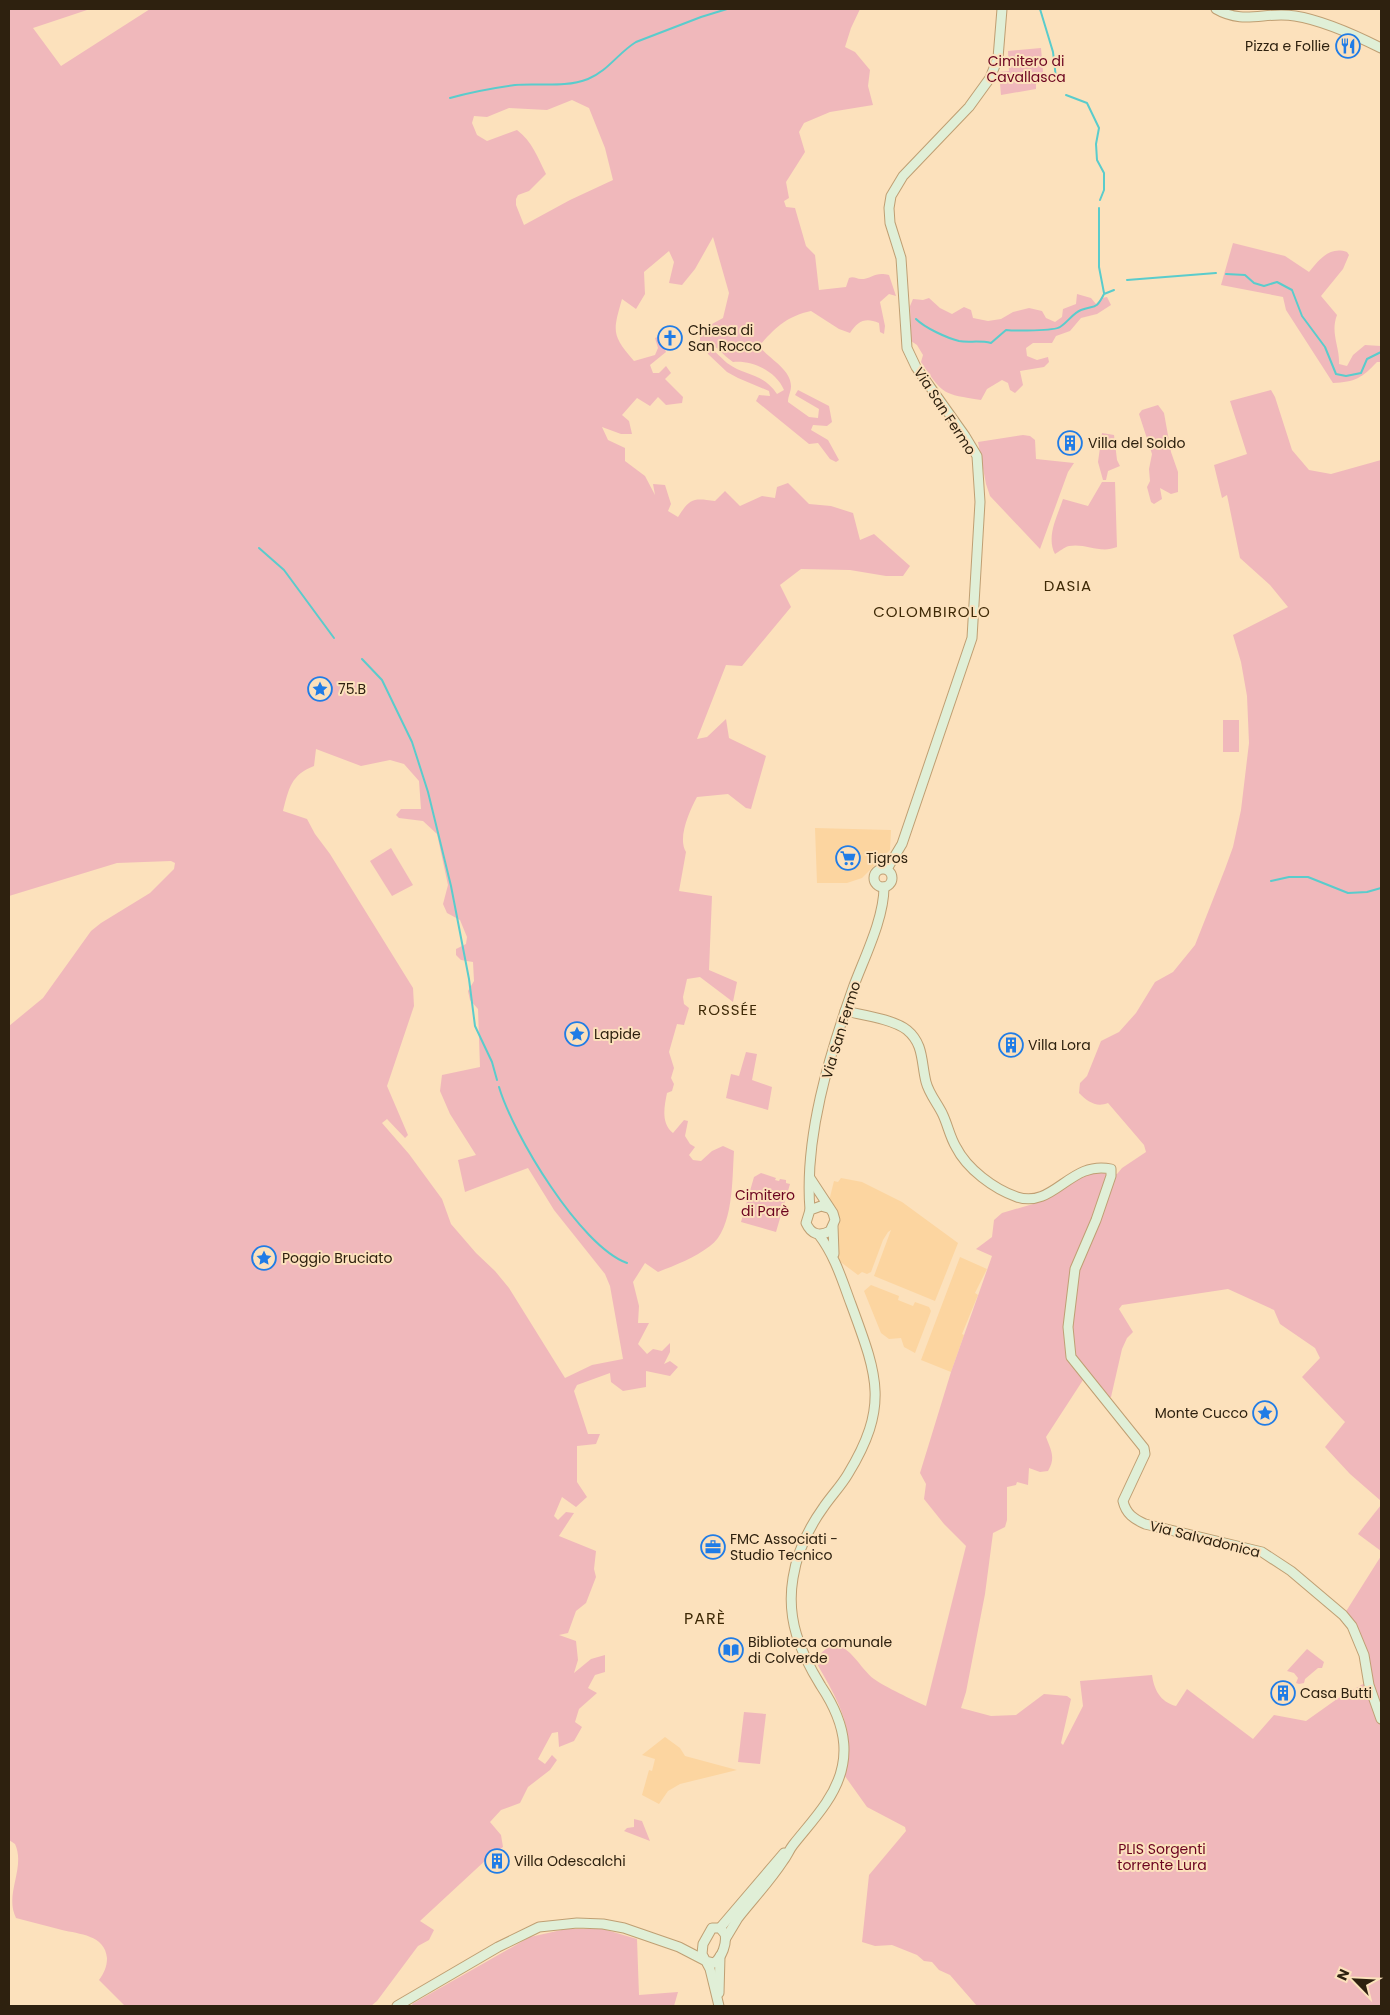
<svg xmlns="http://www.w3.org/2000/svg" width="1390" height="2015" viewBox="0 0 1390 2015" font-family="Poppins,sans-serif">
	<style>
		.built { fill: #fcd5a0 }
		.green { fill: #f0b8bb; fill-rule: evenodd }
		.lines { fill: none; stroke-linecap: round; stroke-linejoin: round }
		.stream { stroke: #5acccc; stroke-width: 2 }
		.secondary-casing { stroke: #bf9f73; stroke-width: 11 }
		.secondary { stroke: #e0efd7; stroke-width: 9 }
		.labels { text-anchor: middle; stroke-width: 4; stroke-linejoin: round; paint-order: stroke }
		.poi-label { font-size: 14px; fill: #2e210f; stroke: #fce1bc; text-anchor: start }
		.park-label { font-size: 14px; fill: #6b031f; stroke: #fce1bc }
		.street-label { font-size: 14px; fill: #2e210f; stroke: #fce1bc }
		.neighbourhood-label { font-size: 15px; letter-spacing: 1px; fill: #3f2a07; stroke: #fce1bc }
		.quarter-label { font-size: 16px; letter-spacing: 1px; fill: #3f2a07; stroke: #fce1bc }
	</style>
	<rect width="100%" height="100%" fill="#fce1bc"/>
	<g class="built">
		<polygon points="815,828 891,830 890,850 862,878 847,883 817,883"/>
		<polygon points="841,1178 862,1182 902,1202 958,1243 935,1301 874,1276 891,1230 888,1232 883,1240 871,1272 867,1274 862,1272 858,1275 838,1260 837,1235 840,1220 837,1209 829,1201 834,1181 838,1182"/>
		<polygon points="960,1257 987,1269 975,1293 978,1295 962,1334 964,1335 951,1372 921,1360"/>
		<polygon points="871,1285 899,1296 898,1300 913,1306 915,1302 929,1307 931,1311 915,1353 904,1347 901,1338 889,1339 881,1333 864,1291"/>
		<polygon points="665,1737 680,1748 685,1756 737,1770 680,1784 668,1791 659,1804 642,1795 649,1770 652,1771 655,1759 642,1755"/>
	</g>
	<g class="green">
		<path d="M 9,9 L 90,9 L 33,28 L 61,66 L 150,9 L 860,9 L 851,28 L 845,47 L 855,52 L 870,70 L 868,86 L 873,105 L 830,112 L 804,123 L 799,132 L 805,152 L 786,182 L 789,198 L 784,201 L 786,207 L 795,208 L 806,246 L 815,255 L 819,290 L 846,287 L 849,278 C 854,276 856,279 861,279 C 872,279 875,271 889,275 L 896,296 L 889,294 L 880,302 L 885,326 L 884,334 L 880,332 L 879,323 C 865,317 858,321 850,333 L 839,329 L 811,311 C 787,316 775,328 759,346 C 769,359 791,369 791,386 C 791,392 788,396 788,402 L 809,417 L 818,418 L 819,409 L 795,395 L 798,390 L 829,406 L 832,422 L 827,426 L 813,425 L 811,430 L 828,440 L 839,460 L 836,462 L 830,459 L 818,443 L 809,444 L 756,401 L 759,395 L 770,396 L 769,391 L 738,378 L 727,372 L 708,354 L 707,351 L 709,348 C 717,352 721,358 727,363 C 746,377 762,372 777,394 L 784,390 C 776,371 752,360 733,362 C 718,352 718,341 699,348 L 701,330 L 723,318 L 729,293 L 713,237 L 695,269 L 682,285 L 669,283 L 674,262 L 669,251 L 644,272 L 645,294 L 636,309 L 622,299 C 613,331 611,335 634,361 L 655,355 L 658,348 L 655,338 L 660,336 L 666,352 L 650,365 L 653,373 L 659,373 L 666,366 L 671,373 L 665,379 L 683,397 L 682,403 L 666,405 L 658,397 L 650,406 L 637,398 L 622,415 L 629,421 L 632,434 L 621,434 L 602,427 L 608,440 L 625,448 L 625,461 L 645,476 L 655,495 L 653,484 L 665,485 L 671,504 L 668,511 L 678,517 C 690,498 693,498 715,501 L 725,491 L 740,506 L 762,496 L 775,498 L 777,487 L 788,483 L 809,504 L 831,506 L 853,513 L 860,540 L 874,534 L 910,566 L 903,576 L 886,576 L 850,570 L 801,569 L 780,585 L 791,607 L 742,666 L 726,665 L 697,739 L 707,737 L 726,719 L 729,738 L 766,756 L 751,809 L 746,808 L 728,794 L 697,797 C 690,810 677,838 686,852 L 679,891 L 712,896 L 709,970 L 737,982 L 733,1002 L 700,977 L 687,979 L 683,997 L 684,1004 L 689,1008 L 684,1025 L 677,1024 L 669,1052 L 674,1068 L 671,1078 L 674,1084 L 672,1091 L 667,1093 C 664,1108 661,1123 673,1133 L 684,1120 L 688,1121 L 685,1136 L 690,1144 L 695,1147 L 689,1155 L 693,1160 L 701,1161 L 712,1151 L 723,1146 L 734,1151 C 732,1178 734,1229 710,1246 C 694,1258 676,1265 658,1272 L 645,1263 L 633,1282 L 639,1306 L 638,1323 L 649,1323 L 638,1344 L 647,1354 L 653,1349 L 662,1351 L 670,1343 L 670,1352 L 664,1364 L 670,1361 L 678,1367 L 670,1376 L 646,1371 L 646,1387 L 623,1391 L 611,1382 L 610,1373 L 577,1385 L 574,1391 L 588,1434 L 600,1434 L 596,1444 L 577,1446 L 577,1482 L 587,1497 L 576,1507 L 562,1497 L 554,1516 L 558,1520 L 566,1512 L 574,1513 L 559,1536 L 596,1551 L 594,1569 L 596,1577 L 586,1603 L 576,1611 L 568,1633 L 559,1635 L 576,1641 L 578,1660 L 574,1673 L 591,1659 L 605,1655 L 605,1672 L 595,1675 L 588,1688 L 597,1693 L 579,1709 L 575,1722 L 582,1727 L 574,1741 L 559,1747 L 558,1732 L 552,1733 L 538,1759 L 545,1764 L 552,1755 L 557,1760 L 550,1770 L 528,1787 L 520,1803 L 501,1810 L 490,1822 L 501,1835 L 503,1847 L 488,1858 L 420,1921 L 434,1930 L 429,1940 L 418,1946 L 377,2001 L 371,2006 L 125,2006 L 99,1980 C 104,1973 107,1967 107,1958 C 105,1935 79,1934 62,1930 C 47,1926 31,1922 16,1918 C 4,1894 26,1868 15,1844 L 9,1840 L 9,1250 L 10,1247 L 9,1243 L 9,1026 L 43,998 L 91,931 L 101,923 L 150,893 L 174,869 L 175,863 L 171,861 L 117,863 L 9,896 ZM 572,100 L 589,108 L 605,148 L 613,180 L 570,200 L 524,225 L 516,205 L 516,199 L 518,195 L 529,191 L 546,174 C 538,158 532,141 517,130 L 487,141 L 477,135 L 472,123 L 474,116 L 487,117 L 509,108 L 547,110 ZM 316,749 L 361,766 L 390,760 L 404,764 L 419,781 L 421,809 L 401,809 L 396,815 L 399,818 L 423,821 L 437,834 L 448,885 L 443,904 L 447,913 L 460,920 L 467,937 L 466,944 L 456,949 L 456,955 L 461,960 L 473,962 L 474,981 L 468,991 L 470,1000 L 478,1009 L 480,1067 L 442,1075 L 440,1091 L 450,1114 L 476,1155 L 458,1160 L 465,1192 L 528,1168 L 554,1210 L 605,1274 L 610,1286 L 623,1359 L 592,1365 L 565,1378 L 509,1288 L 495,1271 L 476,1253 L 451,1224 L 442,1199 L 409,1154 L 382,1123 L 387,1119 L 405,1138 L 408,1135 L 387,1086 L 414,1006 L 413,988 L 330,854 L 315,834 L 307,819 L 283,811 C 289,788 291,775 314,766 Z"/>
		<polygon points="1041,48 1044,83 1036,83 1036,89 1001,95 999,72 1009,71 1008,51"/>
		<path d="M 1233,243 L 1285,256 L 1309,272 C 1319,260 1329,246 1347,252 L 1349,255 L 1343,269 L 1321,296 L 1337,315 C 1330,333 1340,347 1339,364 L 1347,366 L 1353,355 L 1365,345 L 1381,346 L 1381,362 L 1377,362 C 1362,378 1355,382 1333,383 L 1286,310 L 1283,297 L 1221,285 Z"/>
		<path d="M 1077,294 L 1091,298 L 1096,304 L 1102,298 L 1107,297 L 1111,305 L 1097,314 L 1081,318 L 1070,331 L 1056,336 L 1052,343 L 1033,343 L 1026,348 L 1027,356 L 1037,360 L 1048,357 L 1049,362 L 1044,367 L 1020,371 L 1023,385 L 1015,393 L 1010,390 L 1008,383 L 1002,380 L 987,389 L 981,400 C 943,394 943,395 921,362 L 923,355 L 917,345 L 911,341 L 910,306 L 913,299 L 923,300 L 929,298 L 940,308 L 952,314 L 964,307 L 971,310 L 973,318 L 988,321 L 1001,319 L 1013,312 L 1029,308 L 1042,311 L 1046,318 L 1055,322 L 1062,317 L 1063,309 L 1076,304 Z"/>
		<path d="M 1271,390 L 1275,397 L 1292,450 L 1309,470 L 1331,474 L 1381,460 L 1381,1501 L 1350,1474 L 1325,1447 L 1345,1422 L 1302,1377 L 1320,1358 L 1315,1348 L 1280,1324 L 1274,1310 L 1228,1289 L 1122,1305 L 1119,1309 L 1133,1332 L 1127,1338 L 1122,1349 L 1111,1397 L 1106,1397 L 1090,1381 L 1083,1380 L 1046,1437 C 1051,1450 1056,1458 1048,1471 L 1040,1472 L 1029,1468 L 1028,1485 L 1017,1482 L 1016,1485 L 1007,1487 L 1007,1520 L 1005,1527 L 993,1533 L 985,1594 L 966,1692 L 961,1708 L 991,1716 L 1016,1715 L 1044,1694 L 1067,1696 L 1071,1699 L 1061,1743 L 1063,1745 L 1083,1706 L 1080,1681 L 1152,1675 C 1154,1689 1160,1702 1176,1706 L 1187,1689 L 1253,1739 L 1274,1715 L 1306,1721 L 1337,1699 L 1363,1684 L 1370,1677 L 1345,1613 L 1381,1556 L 1381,2006 L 977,2006 L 950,1975 L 939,1970 L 932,1962 L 924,1961 L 917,1955 L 892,1945 L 875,1946 L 862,1942 L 869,1875 L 906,1831 L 905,1827 L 867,1807 L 842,1772 C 844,1764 847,1754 848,1746 C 849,1715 829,1686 815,1660 C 842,1625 854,1663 874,1679 C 885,1687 913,1700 926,1706 L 966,1546 L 944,1524 L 924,1499 L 926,1484 L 920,1473 L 951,1372 L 992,1256 L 976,1249 L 992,1237 L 994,1220 L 1002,1213 L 1040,1202 L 1088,1172 L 1117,1174 L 1122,1168 L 1146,1152 L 1144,1145 L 1108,1103 C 1096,1108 1087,1101 1079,1093 L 1080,1083 L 1087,1076 L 1101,1041 L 1119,1032 L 1136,1013 L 1155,982 L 1173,972 L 1195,945 L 1225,869 L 1233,847 L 1241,810 L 1249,743 L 1247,696 L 1241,662 L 1233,635 L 1288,607 L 1270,585 L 1240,558 L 1227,495 L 1222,498 L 1214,465 L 1247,454 L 1230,401 Z"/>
		<polygon points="1158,405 1164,413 1171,452 1178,472 1178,492 1171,494 1160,488 1162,499 1154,504 1151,502 1147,487 1150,481 1149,469 1152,454 1139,414 1142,410"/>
		<polygon points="1102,433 1114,435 1117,460 1120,466 1108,471 1106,480 1103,480 1098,462"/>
		<polygon points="1023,435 1030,436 1035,440 1036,459 1074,463 1068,472 1040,549 990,496 986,484 978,442"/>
		<path d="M 1102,482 L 1115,482 L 1117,547 C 1100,554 1086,543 1069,546 C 1064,547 1059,552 1055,554 C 1046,537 1057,517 1063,499 L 1088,506 Z"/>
		<rect x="1223" y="720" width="16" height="32"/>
		<polygon points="391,848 413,885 392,896 370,861"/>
		<polygon points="746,1052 757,1054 752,1080 772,1087 768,1110 726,1098 731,1074 739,1076"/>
		<polygon points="761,1173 776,1178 775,1180 779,1181 780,1179 786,1180 786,1183 790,1184 776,1232 741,1222 754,1177"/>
		<polygon points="1381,1505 1381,1551 1358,1534"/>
		<polygon points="1307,1649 1324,1662 1322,1668 1318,1668 1305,1679 1304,1683 1299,1684 1296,1683 1298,1678 1294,1673 1287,1671"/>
		<polygon points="744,1712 766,1714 760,1764 738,1762"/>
		<polygon points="634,1819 642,1821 650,1841 624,1831 627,1828 634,1827"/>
		<polygon points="566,1929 603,1929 637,1939 639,1995 678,1992 674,2006 413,2006 412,2004 530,1937"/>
	</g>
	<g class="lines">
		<g class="stream">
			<polyline points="1040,9 1053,52 1056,78"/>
			<polyline points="1066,95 1087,103 1099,128 1096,144 1097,160 1104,173 1104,190 1100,200"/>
			<path d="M 450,98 C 471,92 493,88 515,85 C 538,83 566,88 588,79 C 608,71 618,53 636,42 L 701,17 L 727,9"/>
			<polyline points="1099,208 1099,267 1104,293"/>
			<polyline points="1226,274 1245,275 1254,283 1264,286 1277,282 1292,290 1302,316 1325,347 1336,374 1346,376 1361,373 1367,359 1381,352"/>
			<polyline points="1127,280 1216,273"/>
			<path d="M 916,319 C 925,328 947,338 959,341 C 968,343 979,340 991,343 L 1006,330 C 1015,331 1054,331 1060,327 C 1067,323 1073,313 1081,310 C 1095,305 1096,310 1104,294 L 1114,290"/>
			<polyline points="259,548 284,570 334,638"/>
			<polyline points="362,659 382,680 412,742 428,792 451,886 469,979 475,1026 492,1062 497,1080"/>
			<polyline points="1271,881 1289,877 1308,877 1348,893 1367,892 1381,888"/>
			<path d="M 499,1087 C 513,1134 580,1246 627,1263"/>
		</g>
		<g class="secondary-casing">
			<g id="secondary">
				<path d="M 1216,9 C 1243,25 1266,11 1295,16 C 1321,20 1357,36 1381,48"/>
				<circle cx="883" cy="878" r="9"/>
				<polyline points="887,869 902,844 972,638 980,502 977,456 965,436 916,367 907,348 901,258 890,223 889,208 891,196 903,176 969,107 990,78 998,58 1002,9"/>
				<path d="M 845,1011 C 862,1015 893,1019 907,1030 C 924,1044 921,1062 926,1082 C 929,1094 938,1104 943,1115 C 948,1126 950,1137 956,1147 C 967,1169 994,1189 1017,1197 C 1054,1209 1070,1160 1111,1169 L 1111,1176 L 1096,1220 L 1075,1269 L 1068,1327 L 1071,1357 L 1144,1448 L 1145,1454 L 1123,1501 C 1126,1514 1134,1519 1145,1524 L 1262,1552 L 1291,1571 L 1343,1615 L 1352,1626 L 1364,1655 L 1369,1685 L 1381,1719"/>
				<path d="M 810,1178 L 833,1213 L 835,1220 L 830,1231 C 819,1237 811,1234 806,1223 L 810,1210 L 821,1206 L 828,1208"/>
				<path d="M 810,1210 C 804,1138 829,1056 853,988 C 864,958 884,919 884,887"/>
				<polyline points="833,1226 834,1254"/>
				<polyline points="720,1928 784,1853"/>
				<path d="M 726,1938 L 738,1918 C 753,1899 770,1881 783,1861 C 787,1856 789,1850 793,1845 C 804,1831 816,1818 826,1803 C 854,1762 847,1725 821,1686 C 800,1652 786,1619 793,1578 C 797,1552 808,1529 823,1508 C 831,1496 841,1486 848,1474 C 890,1405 877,1375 851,1304 C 842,1280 835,1256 819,1235"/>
				<polyline points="719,1993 720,1956"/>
				<path d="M 397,2006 L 498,1947 L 539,1927 L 577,1923 L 603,1924 L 624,1928 L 679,1947 L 706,1961 L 714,1963 C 722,1957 727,1944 725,1934 L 720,1928 L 712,1928 L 703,1944 L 702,1954 L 710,1969 L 719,2006"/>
			</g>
		</g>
		<use href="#secondary" class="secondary"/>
	</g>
	<defs>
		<g id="restaurant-ring" transform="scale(1.25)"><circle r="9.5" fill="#fce1bc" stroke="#207ce6" stroke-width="1.5"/><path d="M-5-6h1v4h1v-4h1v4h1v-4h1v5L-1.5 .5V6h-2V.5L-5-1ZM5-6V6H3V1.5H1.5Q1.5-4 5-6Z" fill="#207ce6"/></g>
		<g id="church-ring" transform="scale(1.25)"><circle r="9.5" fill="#fce1bc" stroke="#207ce6" stroke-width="1.5"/><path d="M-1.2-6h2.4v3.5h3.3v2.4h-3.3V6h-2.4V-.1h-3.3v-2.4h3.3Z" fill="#207ce6"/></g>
		<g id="building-ring" transform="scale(1.25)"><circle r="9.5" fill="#fce1bc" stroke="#207ce6" stroke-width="1.5"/><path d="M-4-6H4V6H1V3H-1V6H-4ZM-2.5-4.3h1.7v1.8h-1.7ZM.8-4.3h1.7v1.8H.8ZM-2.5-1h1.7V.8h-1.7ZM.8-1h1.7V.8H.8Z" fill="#207ce6"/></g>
		<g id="sight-ring" transform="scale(1.25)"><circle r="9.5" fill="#fce1bc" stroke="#207ce6" stroke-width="1.5"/><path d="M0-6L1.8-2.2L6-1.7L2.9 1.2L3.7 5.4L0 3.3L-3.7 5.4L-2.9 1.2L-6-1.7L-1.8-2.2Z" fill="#207ce6"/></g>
		<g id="supermarket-ring" transform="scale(1.25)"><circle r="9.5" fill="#fce1bc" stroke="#207ce6" stroke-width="1.5"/><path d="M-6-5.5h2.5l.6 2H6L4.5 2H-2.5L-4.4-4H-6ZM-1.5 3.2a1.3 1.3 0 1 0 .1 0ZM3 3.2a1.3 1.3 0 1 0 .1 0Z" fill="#207ce6"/></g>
		<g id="office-ring" transform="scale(1.25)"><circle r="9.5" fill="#fce1bc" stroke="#207ce6" stroke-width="1.5"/><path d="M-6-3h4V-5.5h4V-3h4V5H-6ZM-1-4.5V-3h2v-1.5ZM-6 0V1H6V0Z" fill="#207ce6"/></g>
		<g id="library-ring" transform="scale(1.25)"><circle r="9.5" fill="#fce1bc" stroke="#207ce6" stroke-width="1.5"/><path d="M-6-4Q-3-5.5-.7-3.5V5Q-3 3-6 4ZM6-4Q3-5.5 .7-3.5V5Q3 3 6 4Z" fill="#207ce6"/></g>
	</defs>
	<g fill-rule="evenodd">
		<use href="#restaurant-ring" x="1348" y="46"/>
		<use href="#church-ring" x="670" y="338"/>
		<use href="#building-ring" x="1070" y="443"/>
		<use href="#sight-ring" x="320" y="689"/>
		<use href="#supermarket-ring" x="848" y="858"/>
		<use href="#sight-ring" x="577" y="1034"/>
		<use href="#building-ring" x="1011" y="1045"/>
		<use href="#sight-ring" x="264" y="1258"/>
		<use href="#sight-ring" x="1265" y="1413"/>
		<use href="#office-ring" x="713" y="1547"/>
		<use href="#library-ring" x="731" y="1650"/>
		<use href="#building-ring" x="1283" y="1693"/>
		<use href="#building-ring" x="497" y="1861"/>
	</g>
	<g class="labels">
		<g class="poi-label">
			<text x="1330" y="51" text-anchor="end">Pizza e Follie</text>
			<text x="688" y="335">Chiesa di<tspan x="688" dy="16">San Rocco</tspan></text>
			<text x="1088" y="448">Villa del Soldo</text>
			<text x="338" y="694">75.B</text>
			<text x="866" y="863">Tigros</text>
			<text x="594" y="1039">Lapide</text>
			<text x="1028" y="1050">Villa Lora</text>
			<text x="282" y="1263">Poggio Bruciato</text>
			<text x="1248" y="1418" text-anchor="end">Monte Cucco</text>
			<text x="730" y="1544">FMC Associati -<tspan x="730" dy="16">Studio Tecnico</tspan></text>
			<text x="748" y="1647">Biblioteca comunale<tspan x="748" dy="16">di Colverde</tspan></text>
			<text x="1300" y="1698">Casa Butti</text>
			<text x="514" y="1866">Villa Odescalchi</text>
		</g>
		<g class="park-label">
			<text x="1026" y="66">Cimitero di<tspan x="1026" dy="16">Cavallasca</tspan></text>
			<text x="765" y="1200">Cimitero<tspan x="765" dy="16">di Parè</tspan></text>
			<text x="1162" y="1854">PLIS Sorgenti<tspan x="1162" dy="16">torrente Lura</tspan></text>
		</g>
		<g class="street-label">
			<text transform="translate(945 411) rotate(57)" y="5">Via San Fermo</text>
			<text transform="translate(841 1030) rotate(-73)" y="5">Via San Fermo</text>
			<text transform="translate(1205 1539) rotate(14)" y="5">Via Salvadonica</text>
		</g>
		<g class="neighbourhood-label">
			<text x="1068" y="591">DASIA</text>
			<text x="932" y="617">COLOMBIROLO</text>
			<text x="728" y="1015">ROSSÉE</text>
		</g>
		<g class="quarter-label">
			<text x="705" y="1624">PARÈ</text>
		</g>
	</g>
	<rect width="1390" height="2015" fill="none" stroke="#2e210f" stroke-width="20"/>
	<g transform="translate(1355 1980) rotate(294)" stroke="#fce1bc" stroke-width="4" paint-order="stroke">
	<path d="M0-4L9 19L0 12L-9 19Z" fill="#2e210f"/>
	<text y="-8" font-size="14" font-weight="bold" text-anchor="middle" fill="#2e210f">N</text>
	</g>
</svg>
